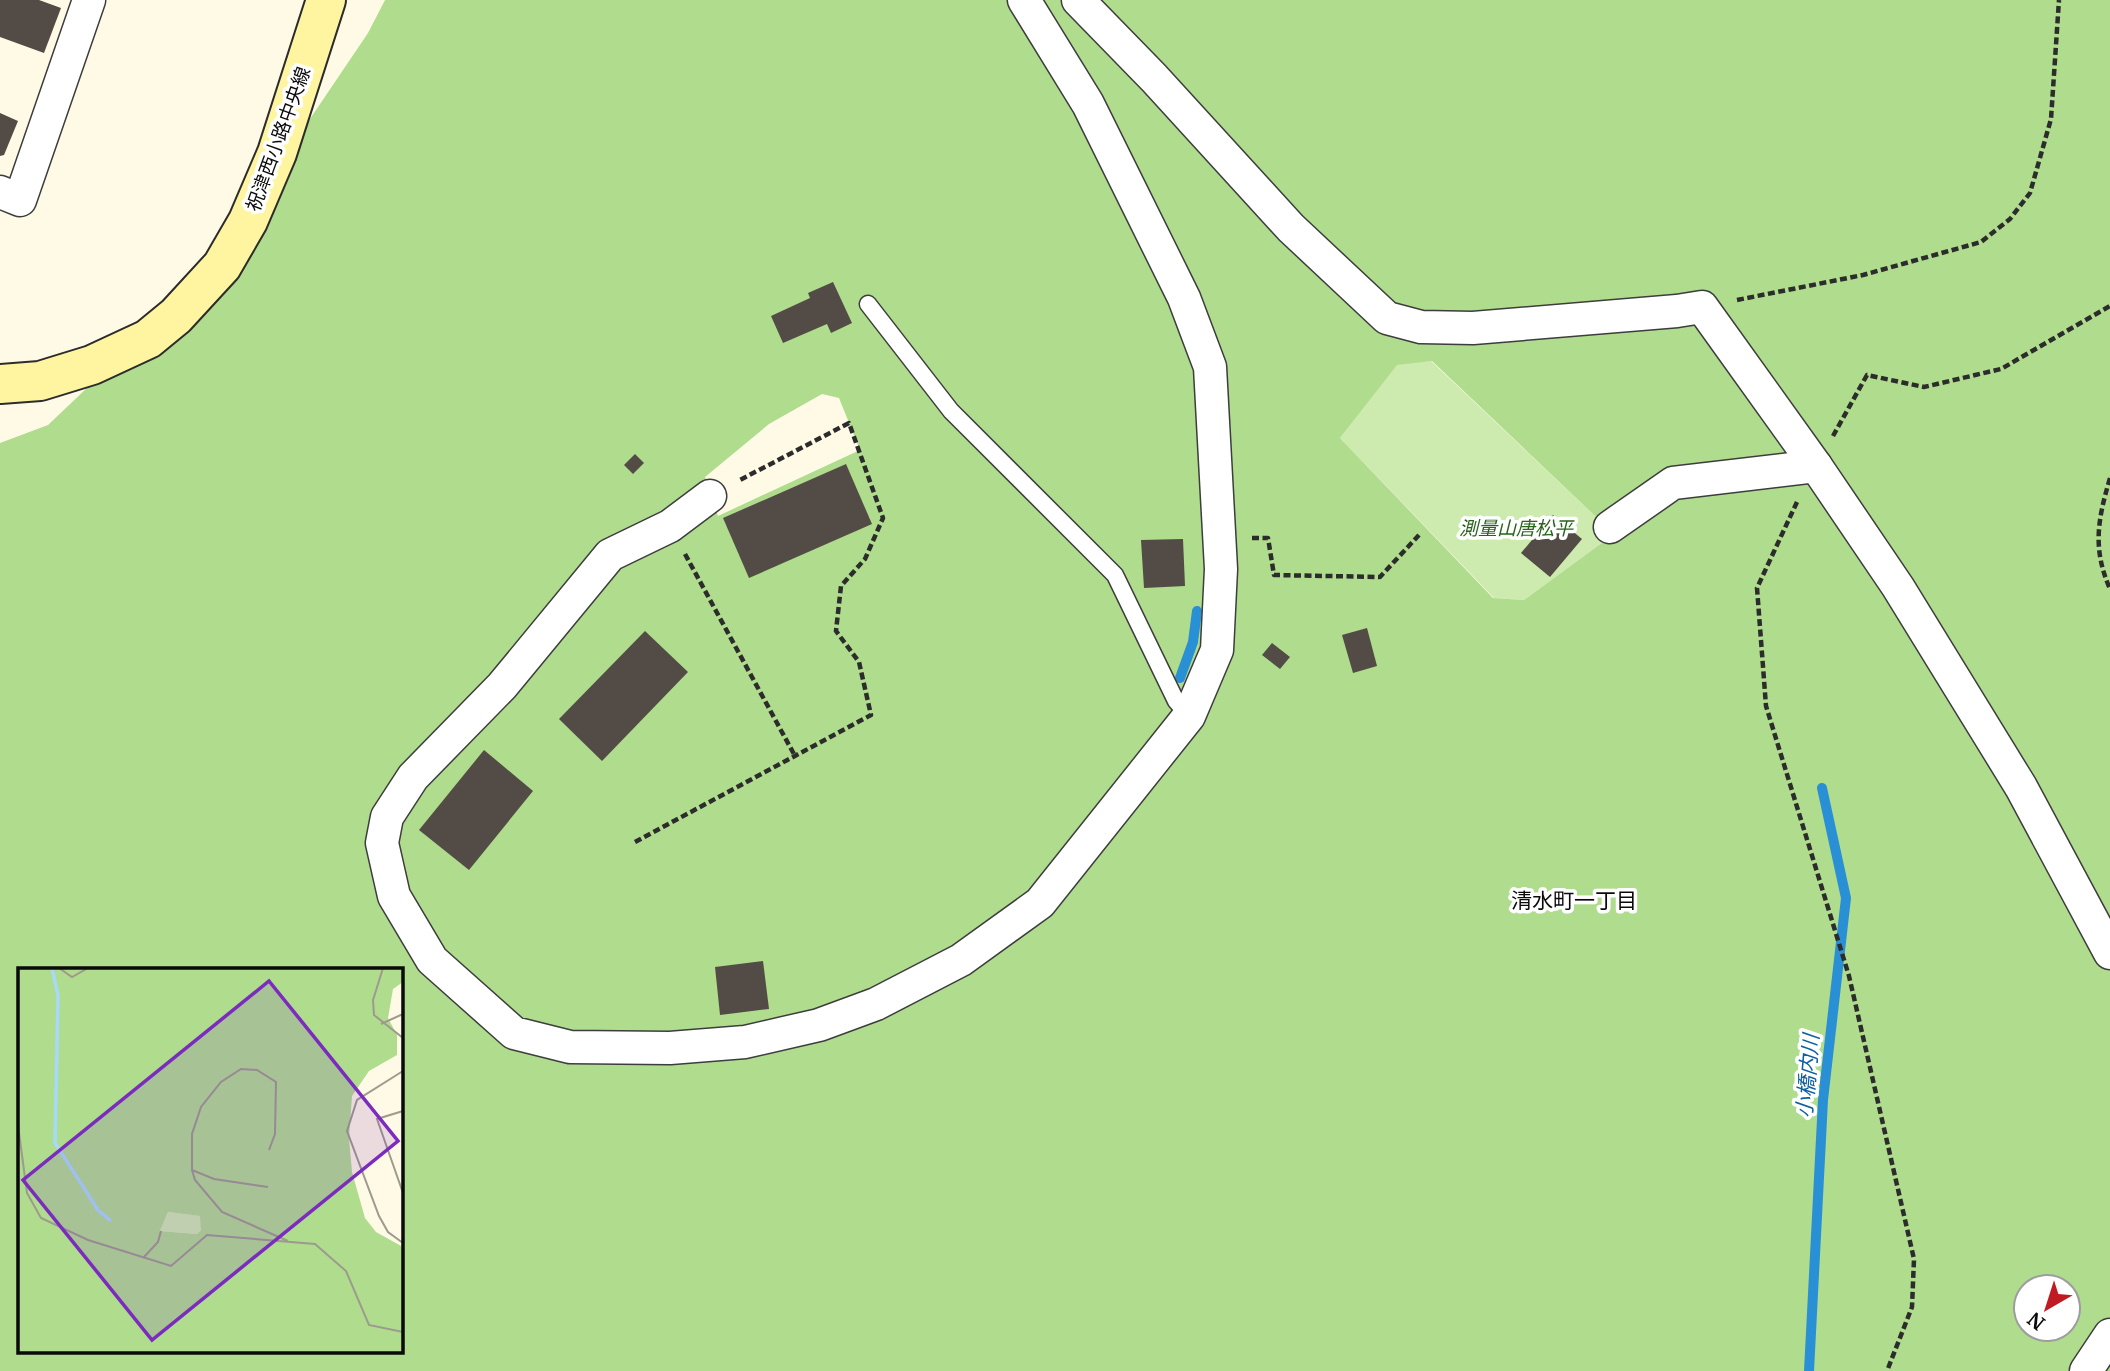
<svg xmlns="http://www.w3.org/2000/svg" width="2110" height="1371" viewBox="0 0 2110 1371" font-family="Merriweather,'Noto Sans JP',serif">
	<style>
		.green { fill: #cdebae }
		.forest { fill: #b0dc8d; fill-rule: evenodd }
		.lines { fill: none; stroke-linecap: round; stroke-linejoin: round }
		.stream { stroke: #2a90d5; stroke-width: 10 }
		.building { fill: #534b45 }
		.service-casing { stroke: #3d3d3d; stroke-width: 19 }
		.minor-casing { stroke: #3d3d3d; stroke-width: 35 }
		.secondary-casing { stroke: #2c2c2c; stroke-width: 42 }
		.path { stroke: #2c2c2c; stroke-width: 4.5; stroke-dasharray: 7 3.5; stroke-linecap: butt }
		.service { stroke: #fff; stroke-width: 16 }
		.minor { stroke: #fff; stroke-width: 32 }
		.secondary { stroke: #fff5a1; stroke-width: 38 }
		.labels { text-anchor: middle; stroke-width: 7; stroke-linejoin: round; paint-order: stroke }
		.street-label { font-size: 19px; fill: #0a0a0a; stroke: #fff }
		.park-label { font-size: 19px; font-style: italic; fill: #276318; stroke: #fff }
		.neighbourhood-label { font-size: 21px; fill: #0a0a0a; stroke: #fff }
		.water-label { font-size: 21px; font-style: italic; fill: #0e5fa0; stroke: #fff }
		.inset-river { fill: none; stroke: #a7dafa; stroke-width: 3.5 }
		.inset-road { fill: none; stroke: #9d9a8e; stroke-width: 2 }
		.view { fill: #7b2cbf; fill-opacity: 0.15; stroke: #7b2cbf; stroke-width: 3.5 }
		.inset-edge { fill: none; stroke: #0a0a0a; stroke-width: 3.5 }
	</style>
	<rect width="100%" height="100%" fill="#fffae6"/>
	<polygon class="green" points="1431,361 1614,534 1524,600 1494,598 1340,438 1397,364"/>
	<path class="forest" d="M 385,0 L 2110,0 L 2110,1371 L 0,1371 L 0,443 L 48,425 L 149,329 L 243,218 L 368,33 ZM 1432,361 L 1614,534 L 1524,600 L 1493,598 L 1340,438 L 1397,365 ZM 822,394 L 839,398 L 860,450 L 718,516 L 705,477 L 769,424 ZM 19,970 L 401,970 L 401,1352 L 19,1352 ZM 2026,1287 L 2068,1287 L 2068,1329 L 2026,1329 Z"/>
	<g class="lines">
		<g class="stream">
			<polyline points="1180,678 1193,642 1197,611"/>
			<polyline points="1809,1371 1823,1100 1846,898 1822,788"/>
		</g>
	</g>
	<g class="building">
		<polygon points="0,0 39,0 61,8 44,53 0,37"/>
		<polygon points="0,113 18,121 4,155 0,156"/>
		<polygon points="833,282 852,323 831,333 827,324 783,343 771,316 810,298 808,293"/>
		<polygon points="635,454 644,463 633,474 624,465"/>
		<polygon points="846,464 872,524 749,578 723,518"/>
		<polygon points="1553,515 1582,539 1550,577 1521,553"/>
		<polygon points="1183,539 1185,586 1144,588 1141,540"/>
		<polygon points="1367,628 1377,666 1353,673 1342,635"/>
		<polygon points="645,631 688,672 602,761 559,719"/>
		<polygon points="1272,643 1290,657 1280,669 1262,655"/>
		<polygon points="484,750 533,791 469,870 419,830"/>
		<polygon points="763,961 769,1009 720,1015 715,967"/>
	</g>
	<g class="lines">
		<g class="service-casing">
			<polyline id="service" points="868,304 951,411 1115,575 1176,701 1189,716"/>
		</g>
		<g class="minor-casing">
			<g id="minor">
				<polyline points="1078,0 1154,78 1291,228 1387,318 1421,327 1473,328 1677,311 1702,307 1816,466 1898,587 2021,787 2110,953"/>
				<polyline points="0,192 20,200 89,0"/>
				<polyline points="710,496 670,526 610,555 502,686 413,777 387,817 382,843 394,896 432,960 514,1033 570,1047 670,1048 745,1042 819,1025 876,1004 961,960 1040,903 1189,716 1217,650 1221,569 1210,367 1184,298 1088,104 1024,0"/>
				<polyline points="1610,527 1673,483 1816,466"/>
				<polyline points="2086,1371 2110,1335"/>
			</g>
		</g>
		<g class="secondary-casing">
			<polyline id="secondary" points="0,384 40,381 92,365 148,339 176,316 222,266 248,221 277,153 326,0"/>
		</g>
		<g class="path">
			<polyline points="1737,300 1863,275 1981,242 2010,219 2030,193 2051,119 2059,0"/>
			<polyline points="1833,436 1867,375 1924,387 2001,369 2110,306"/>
			<path d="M 2110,478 C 2098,519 2092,548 2110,589"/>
			<polyline points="1797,502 1757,588 1766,706 1849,976 1914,1259 1912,1307 1887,1371"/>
			<polyline points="1252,538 1268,538 1274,575 1380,577 1419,535"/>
			<polyline points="685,554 795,756"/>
			<polyline points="635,842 871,715 859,662 836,631 841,586 865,559 883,518 849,423 738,481"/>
		</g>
		<use href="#service" class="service"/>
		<use href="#minor" class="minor"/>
		<use href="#secondary" class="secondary"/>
	</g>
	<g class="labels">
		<g class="street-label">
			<text transform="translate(278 139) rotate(-70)" y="7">祝津西小路中央線</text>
		</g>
		<g class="park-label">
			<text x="1516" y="535">測量山唐松平</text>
		</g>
		<g class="neighbourhood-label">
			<text x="1574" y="908">清水町一丁目</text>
		</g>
		<g class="water-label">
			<text transform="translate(1808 1076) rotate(-85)" y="7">小橋内川</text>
		</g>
	</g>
	<g transform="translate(18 968)">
		<rect width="385" height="385" fill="#fffae6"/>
		<path d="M 150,244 L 183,248 L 183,262 L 179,266 L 142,263 Z" fill="#cdebae"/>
		<path d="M 0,0 L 385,0 L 385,14 L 375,21 L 370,50 L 379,67 L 379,87 L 351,103 L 334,128 L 331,170 L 334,204 L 347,250 L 358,264 L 385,279 L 385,385 L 0,385 ZM 150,244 L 182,248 L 183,262 L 179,266 L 142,263 Z" fill="#b0dc8d" fill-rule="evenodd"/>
		<path class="inset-river" d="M 34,0 L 40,28 L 37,175 L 80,242 L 93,253"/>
		<path class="inset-road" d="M 41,0 L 54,9 L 70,0M 365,0 L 355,32 L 356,47 L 385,70M 363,56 L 385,46M 385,103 L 339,132 L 329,163 L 361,248 L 370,264 L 385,275M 385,143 L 359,151 L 385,225M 0,157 L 9,225 L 23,250 L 70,272 L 153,298 L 189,267 L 297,276 L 328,303 L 351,357 L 385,364M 251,182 L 257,166 L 258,114 L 239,102 L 223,101 L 203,114 L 183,139 L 174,166 L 174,202 L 177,212 L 204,244 L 270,273M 174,202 L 196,211 L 250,219M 125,290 L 140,274 L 143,263"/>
		<path class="view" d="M 251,13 L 380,173 L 134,372 L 5,212 Z"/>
		<rect width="385" height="385" class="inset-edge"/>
	</g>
	<g transform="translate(2047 1308) rotate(219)"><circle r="33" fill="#ffffff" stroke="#9d9d9d" stroke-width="2"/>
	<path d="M0-5L12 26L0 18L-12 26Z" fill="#c01b22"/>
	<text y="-10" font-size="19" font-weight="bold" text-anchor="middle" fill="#0a0a0a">N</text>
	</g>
</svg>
